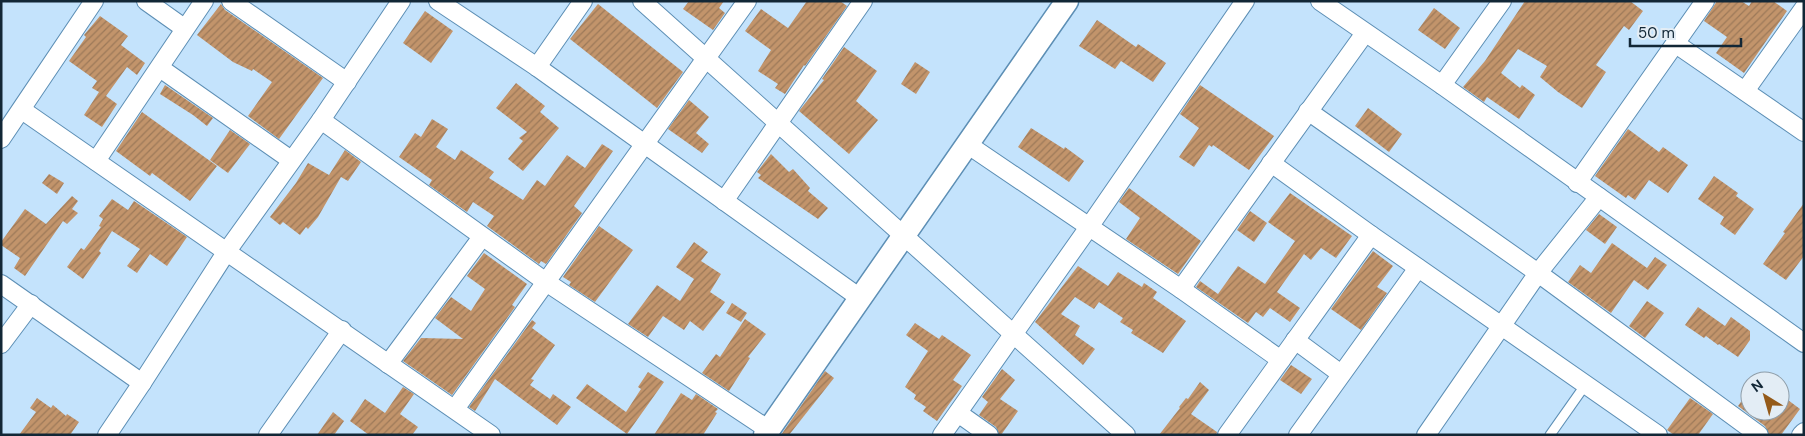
<svg xmlns="http://www.w3.org/2000/svg" width="1805" height="436" viewBox="0 0 1805 436" font-family="'DM Sans',sans-serif">
	<style>
		.building { fill: url(#building-hatch) }
		.lines { fill: none; stroke-linecap: round; stroke-linejoin: round }
		.service-casing { stroke: #5d8fb5; stroke-width: 11 }
		.minor-casing { stroke: #5d8fb5; stroke-width: 20 }
		.tertiary-casing { stroke: #5d8fb5; stroke-width: 25 }
		.service { stroke: #fff; stroke-width: 9 }
		.minor { stroke: #fff; stroke-width: 18 }
		.tertiary { stroke: #fff; stroke-width: 22 }
	</style>
	<defs>
		<pattern id="building-hatch" width="6" height="6" patternUnits="userSpaceOnUse" patternTransform="scale(1.25)"><rect width="6" height="6" fill="#c2946b"/><path d="M-1 1l2-2M0 6l6-6M5 7l2-2" fill="none" stroke="#9c7959"/></pattern>
	</defs>
	<rect width="100%" height="100%" fill="#c4e3fc"/>
	<g class="building">
		<polygon points="689,1 724,1 719,8 725,13 713,30 683,9"/>
		<polygon points="807,1 840,1 847,6 805,66 804,65 785,94 775,88 778,84 758,71 771,50 745,31 761,9 788,28"/>
		<polygon points="1525,1 1630,1 1643,11 1629,30 1624,26 1596,65 1606,72 1582,108 1558,92 1540,77 1547,66 1518,49 1501,73 1520,88 1522,85 1535,95 1519,119 1487,97 1484,102 1463,87 1485,61"/>
		<polygon points="1717,1 1741,1 1749,6 1752,1 1773,1 1787,11 1744,73 1716,53 1727,37 1704,21"/>
		<polygon points="221,4 225,10 323,78 279,139 248,116 272,82 253,69 252,71 233,62 197,35"/>
		<polygon points="598,4 683,72 657,108 570,39"/>
		<polygon points="1434,8 1460,28 1445,49 1418,30"/>
		<polygon points="425,11 453,31 431,63 403,43"/>
		<polygon points="100,16 128,36 121,45 145,63 137,75 127,67 106,96 117,104 102,127 84,115 99,92 92,88 97,81 69,61 86,37 84,35"/>
		<polygon points="1097,20 1136,47 1138,44 1166,63 1153,82 1121,61 1115,69 1079,46"/>
		<polygon points="844,47 877,71 856,101 878,120 849,154 799,111 824,80 822,79"/>
		<polygon points="915,62 930,72 916,94 901,84"/>
		<polygon points="516,83 545,106 540,112 559,128 523,171 508,159 523,141 519,138 527,132 496,108"/>
		<polygon points="165,85 213,118 207,126 193,115 160,94"/>
		<polygon points="1200,85 1274,136 1249,170 1213,145 1212,147 1209,145 1194,167 1179,157 1199,128 1180,114"/>
		<polygon points="689,100 709,117 696,133 709,144 702,153 668,129"/>
		<polygon points="1368,108 1402,134 1389,152 1355,126"/>
		<polygon points="142,112 217,166 190,201 152,173 150,176 116,151"/>
		<polygon points="432,119 448,129 436,147 455,160 461,150 494,172 489,178 523,200 537,180 545,186 567,155 585,168 602,144 613,151 574,206 582,213 546,264 541,261 539,264 487,226 494,216 473,202 467,212 429,185 432,180 399,157 415,133 421,137"/>
		<polygon points="1031,128 1064,149 1065,147 1084,161 1069,182 1018,147"/>
		<polygon points="1628,129 1659,152 1663,147 1688,165 1668,193 1649,180 1635,200 1628,195 1626,198 1595,176"/>
		<polygon points="230,130 250,144 228,173 210,160"/>
		<polygon points="345,150 361,162 348,181 341,177 318,217 308,229 306,227 300,235 283,222 280,225 270,217 296,183 308,163 329,175"/>
		<polygon points="771,154 789,172 793,169 810,188 808,191 828,208 818,219 758,178 761,175 757,172"/>
		<polygon points="49,174 64,183 57,194 42,183"/>
		<polygon points="1714,176 1738,193 1736,196 1754,209 1735,235 1720,224 1724,217 1698,199"/>
		<polygon points="1129,188 1201,241 1178,274 1126,239 1140,218 1119,202"/>
		<polygon points="1290,193 1352,236 1336,258 1321,248 1311,260 1304,254 1277,292 1300,308 1290,322 1270,308 1263,317 1256,312 1248,323 1196,287 1200,281 1218,294 1238,266 1265,284 1295,241 1268,222"/>
		<polygon points="72,196 78,201 72,209 78,213 67,224 63,221 25,276 14,268 20,258 1,245 1,242 25,209 46,224"/>
		<polygon points="112,199 128,210 134,201 187,237 167,266 150,254 137,273 127,266 140,249 112,231 99,251 101,253 83,279 67,267 81,248 84,250 101,227 99,226 103,219 99,216"/>
		<polygon points="1804,203 1804,256 1786,280 1763,264 1785,233 1783,232"/>
		<polygon points="1250,211 1267,223 1254,242 1237,230"/>
		<polygon points="1599,214 1617,227 1605,244 1586,230"/>
		<polygon points="599,226 633,250 595,302 569,285 571,282 563,277"/>
		<polygon points="694,242 708,252 701,261 721,274 710,292 725,302 703,331 690,321 684,330 663,316 648,337 628,324 657,285 680,301 694,279 676,267"/>
		<polygon points="1612,243 1647,268 1655,257 1667,265 1648,290 1634,280 1611,313 1568,282 1580,265 1591,273"/>
		<polygon points="1373,251 1393,266 1377,287 1387,293 1361,330 1331,309"/>
		<polygon points="484,253 527,284 512,305 515,307 452,395 403,361 421,338 463,339 435,318 451,297 471,311 485,289 467,276"/>
		<polygon points="1078,266 1108,286 1118,272 1142,287 1144,283 1157,292 1153,298 1186,321 1163,353 1131,333 1133,330 1120,322 1123,318 1099,302 1094,309 1075,297 1061,314 1080,326 1075,335 1095,349 1083,365 1035,322"/>
		<polygon points="1647,301 1664,313 1645,338 1629,326"/>
		<polygon points="732,303 747,313 741,322 726,313"/>
		<polygon points="1698,307 1725,326 1731,317 1750,331 1750,340 1738,357 1719,344 1718,345 1706,336 1704,338 1685,325"/>
		<polygon points="745,319 766,334 748,357 750,358 729,391 702,373 716,354 720,357"/>
		<polygon points="532,320 536,323 532,328 555,345 531,379 534,380 530,385 550,399 553,394 571,407 557,425 495,379 475,411 469,407"/>
		<polygon points="915,323 939,339 942,335 971,355 953,380 962,386 937,421 923,411 926,407 914,399 916,395 905,387 928,351 906,335"/>
		<polygon points="1291,365 1312,379 1301,394 1280,380"/>
		<polygon points="1002,369 1015,380 1000,399 1018,411 1001,435 999,435 996,427 979,415 988,402 982,397"/>
		<polygon points="825,371 834,378 789,435 781,435"/>
		<polygon points="648,372 664,382 627,434 576,398 587,384 626,412 641,389 638,387"/>
		<polygon points="1200,382 1209,390 1191,414 1217,432 1216,435 1159,435 1180,408 1179,407 1186,398 1188,399"/>
		<polygon points="403,387 414,394 400,414 418,427 412,435 369,435 350,421 365,399 385,413"/>
		<polygon points="1750,389 1750,411 1780,411 1780,394 1800,409 1781,435 1769,435 1765,426 1738,406"/>
		<polygon points="681,393 692,400 696,394 718,409 715,412 717,413 703,435 654,435"/>
		<polygon points="37,398 51,408 53,405 66,416 67,414 79,422 70,435 19,435 36,412 30,408"/>
		<polygon points="1690,398 1713,414 1698,435 1674,435 1667,430"/>
		<polygon points="333,412 344,421 334,435 317,435"/>
	</g>
	<g class="lines">
		<g class="service-casing">
			<polyline id="service" points="1550,435 1586,384"/>
		</g>
		<g class="minor-casing">
			<g id="minor">
				<polyline points="146,1 184,28"/>
				<polyline points="231,1 347,82"/>
				<polyline points="438,1 537,67 860,298"/>
				<polyline points="642,1 1126,435"/>
				<polyline points="1320,1 1442,85 1804,343"/>
				<polyline points="1676,44 1804,132"/>
				<polyline points="537,67 583,1"/>
				<polyline points="160,68 291,160"/>
				<polyline points="1442,85 1502,1"/>
				<polyline points="1745,91 1804,8"/>
				<polyline points="22,110 491,435"/>
				<polyline points="1308,111 1538,273 1759,435"/>
				<polyline points="321,120 546,282 769,430"/>
				<polyline points="1,139 94,1"/>
				<polyline points="967,144 1181,289 1281,360"/>
				<polyline points="96,161 204,1"/>
				<polyline points="1271,163 1371,235 1658,435"/>
				<polyline points="1577,183 1705,1"/>
				<polyline points="724,201 863,1"/>
				<polyline points="1,284 142,383"/>
				<polyline points="1181,289 1365,33"/>
				<polyline points="1295,340 1341,374"/>
				<polyline points="1,344 31,304"/>
				<polyline points="388,364 482,237"/>
				<polyline points="455,409 747,1"/>
				<polyline points="958,413 989,435"/>
				<polyline points="107,435 142,383 227,251 321,120 401,1"/>
				<polyline points="268,435 342,330"/>
				<polyline points="942,435 1089,227 1245,1"/>
				<polyline points="1227,435 1371,235"/>
				<polyline points="1298,435 1418,268"/>
				<polyline points="1426,435 1538,273 1599,197"/>
				<polyline points="1801,435 1804,432"/>
			</g>
		</g>
		<g class="tertiary-casing">
			<polyline id="tertiary" points="765,435 1067,1"/>
		</g>
		<use href="#service" class="service"/>
		<use href="#minor" class="minor"/>
		<use href="#tertiary" class="tertiary"/>
	</g>
	<rect width="1805" height="436" fill="none" stroke="#122736" stroke-width="5"/>
	<g transform="translate(1765 396) rotate(323)"><circle r="24" fill="#e3edf5" stroke="#8f9ea9"/>
	<path d="M0-4L9 19L0 12L-9 19Z" fill="#945a19"/>
	<text y="-8" font-size="14" font-weight="bold" text-anchor="middle" fill="#122736">N</text>
	</g>
	<path d="M1630 38v8h111v-8" fill="none" stroke="#122736" stroke-width="2.5"/>
	<text x="1638" y="38" font-size="15" fill="#122736" stroke="#e3edf5" stroke-width="4" paint-order="stroke">50 m</text>
</svg>
